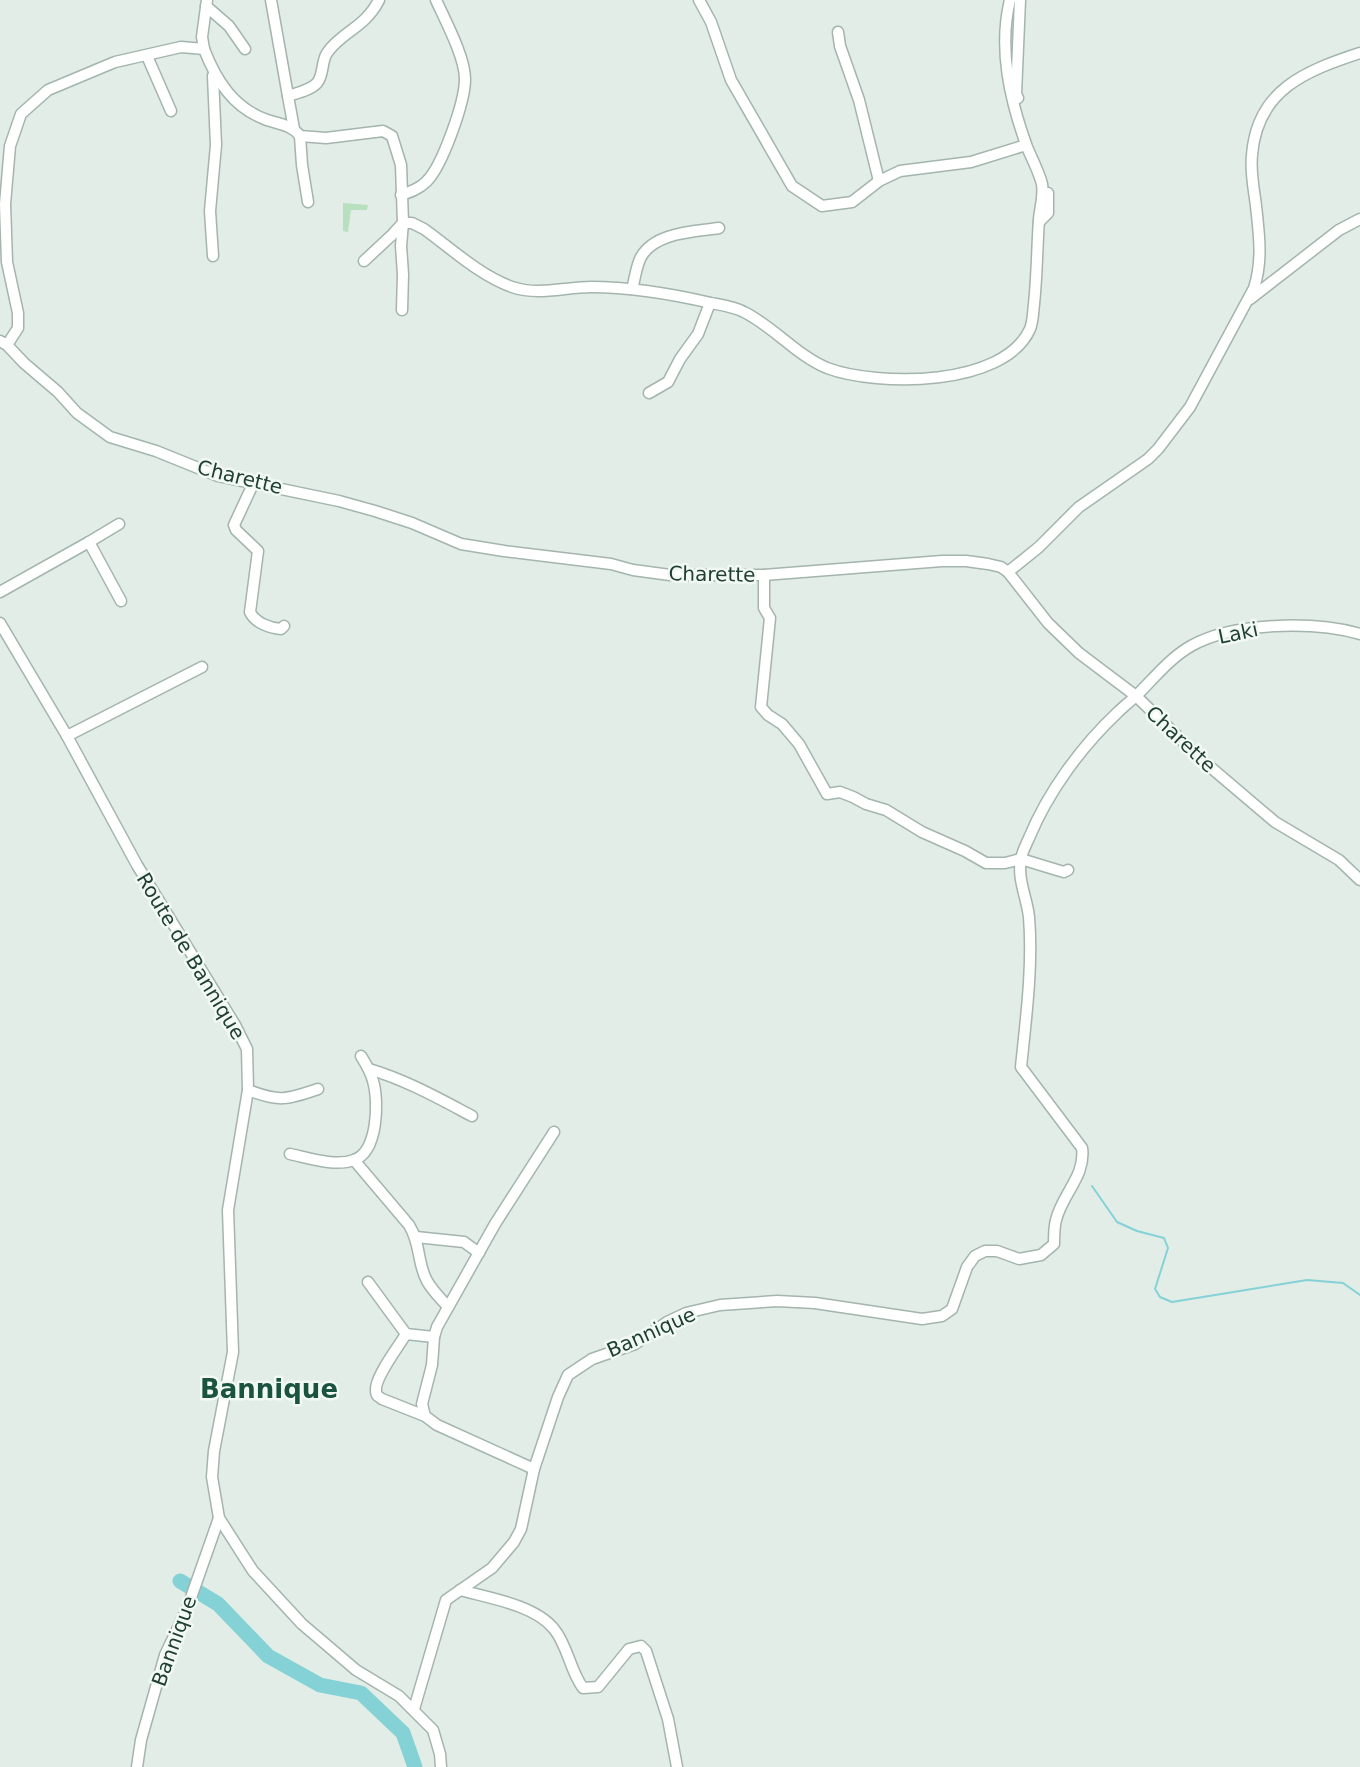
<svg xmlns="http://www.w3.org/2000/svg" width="1360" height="1767" viewBox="0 0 1360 1767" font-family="'DejaVu Sans',sans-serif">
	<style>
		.green { fill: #b8e0be }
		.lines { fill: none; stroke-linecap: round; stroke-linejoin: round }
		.stream { stroke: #84d2d6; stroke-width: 2 }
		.river { stroke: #84d2d6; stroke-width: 15 }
		.minor-casing { stroke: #a3b5ad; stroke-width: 13 }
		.minor { stroke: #fff; stroke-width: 10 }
		.labels { text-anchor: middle; stroke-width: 5; stroke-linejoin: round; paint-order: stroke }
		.street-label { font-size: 20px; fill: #203f33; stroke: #f2f9f5 }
		.district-label { font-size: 26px; font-weight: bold; fill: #1a533f; stroke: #f2f9f5 }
	</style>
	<rect width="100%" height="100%" fill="#e1ede6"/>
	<polygon class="green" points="343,203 368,205 367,210 351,210 348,232 343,231"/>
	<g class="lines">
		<polyline class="stream" points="1092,1186 1117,1222 1137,1231 1164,1238 1168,1248 1155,1289 1160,1297 1172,1302 1307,1280 1343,1283 1360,1295"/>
		<polyline class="river" points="180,1581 218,1604 268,1656 320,1685 361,1693 403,1733 415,1767"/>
		<g class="minor-casing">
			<g id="minor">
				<polyline points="271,0 288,96"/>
				<polyline points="699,0 711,22 731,80 792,186 822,206 852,202 879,181 900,171 971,162 1026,145"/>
				<polyline points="206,6 229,26 245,49"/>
				<polyline points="838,32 840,46 859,100 879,181"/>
				<path d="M 204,49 C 216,80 233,108 267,120 C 279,124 292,125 300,136 L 326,138 L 383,131 L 392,136 L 401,165 L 403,223 L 412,223 L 424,229 C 452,249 479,275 512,287 C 538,296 565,287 591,287 C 631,287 672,294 711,303 C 721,305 735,307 744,312 C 774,327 796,355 827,368 C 878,387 1004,387 1030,329 C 1033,322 1033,312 1034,304 C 1037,276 1037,248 1039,219 C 1040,209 1044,195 1042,184 C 1039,172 1032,159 1027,147 C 1010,100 998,49 1010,0"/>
				<polyline points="147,56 171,111"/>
				<polyline points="1018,98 1016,94 1020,0"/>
				<path d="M 294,129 L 288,96 C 297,93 311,90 317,83 C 324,75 321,62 327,53 C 341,32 365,28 379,0"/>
				<polyline points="300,136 302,165 308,202"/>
				<path d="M 401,195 C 410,192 419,189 426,182 C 442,167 465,102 465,79 C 465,57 445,20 436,0"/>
				<polyline points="1039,222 1048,213 1048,193"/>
				<polyline points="213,256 210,211 216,145 213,76"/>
				<polyline points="364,261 392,235 403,223"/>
				<path d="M 632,289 C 635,279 636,266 641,257 C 655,232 694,232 719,228"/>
				<polyline points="1250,299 1339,230 1360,219"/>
				<polyline points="402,310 403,274 401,246 403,223"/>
				<polyline points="0,341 7,345 24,363 58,392 77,413 110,437 156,451 218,476 339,501 375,511 412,523 461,544 504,551 611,564 633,570 670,575 764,575 942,561 966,561 988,564 1001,567 1008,572 1048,623 1079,653 1136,696 1202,760 1275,822 1339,860 1360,880"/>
				<polyline points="7,345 18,328 18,313 7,262 5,204 10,146 21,114 48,90 115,62 181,47 204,49 202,37 207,0"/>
				<polyline points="649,393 668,382 680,359 698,334 710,303"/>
				<path d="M 254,482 L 234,525 L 236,530 L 258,551 L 250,612 C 255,623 270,628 281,629 L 284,626"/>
				<polyline points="89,542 121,601"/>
				<path d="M 1008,572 L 1039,547 L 1079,507 L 1148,459 L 1158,449 L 1190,407 L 1254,288 C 1263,260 1259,234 1256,206 C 1254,189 1250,172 1252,155 C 1257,90 1305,71 1360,53"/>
				<polyline points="764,575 764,608 770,618 761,707 768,715 782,724 799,744 827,794 840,792 853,797 866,804 886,810 922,832 965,851 986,863 1005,863 1021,859 1057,870 1064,872 1068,870"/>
				<polyline points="0,592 89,542 119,524"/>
				<polyline points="0,623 67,736 137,865 235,1025 247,1049 248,1090 228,1210 233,1352 214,1451 212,1477 219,1518 253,1571 302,1624 356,1670 399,1696 433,1730 440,1754 441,1767"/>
				<polyline points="67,736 202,667"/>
				<path d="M 369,1069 C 406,1080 438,1098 472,1116"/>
				<path d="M 248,1090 C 279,1102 286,1100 318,1089"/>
				<path d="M 290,1154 C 309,1158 335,1167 354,1160 C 378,1152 379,1101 373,1081 C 371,1072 366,1064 361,1056"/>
				<path d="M 354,1160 L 409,1225 C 421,1244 417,1263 427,1281 C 432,1290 441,1299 448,1307"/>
				<polyline points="416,1237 464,1242 479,1253"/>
				<polyline points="368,1282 406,1334 434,1337"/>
				<path d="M 406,1334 C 399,1346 374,1378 376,1391 C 376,1396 378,1396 382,1399 L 425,1416"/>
				<polyline points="534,1469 437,1425 425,1416 422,1404 432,1365 434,1337 437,1327 495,1224 554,1132"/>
				<path d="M 460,1590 C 489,1598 535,1605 554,1629 C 568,1646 570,1671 583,1688 L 598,1687 L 629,1649 L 641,1646 L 646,1651 L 668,1719 L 677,1767"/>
				<path d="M 414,1709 L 446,1600 L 492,1568 L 514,1542 L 521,1529 L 534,1469 L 558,1397 L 568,1375 L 592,1359 L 635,1344 L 667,1322 L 686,1313 L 720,1305 L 777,1301 L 815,1303 L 922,1319 L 942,1316 L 952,1309 L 967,1267 L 975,1256 L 985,1251 L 997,1251 L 1019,1259 L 1041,1255 L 1054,1244 C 1054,1236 1054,1227 1056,1220 C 1062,1194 1086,1176 1082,1148 L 1021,1067 C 1026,1018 1033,966 1029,917 C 1027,898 1017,879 1021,859 C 1022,852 1026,845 1029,838 C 1048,792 1081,747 1117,713 C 1124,706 1131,701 1138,694 C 1155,677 1170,658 1191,646 C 1233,622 1314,621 1360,634"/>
				<polyline points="137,1767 141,1740 165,1655 187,1609 219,1518"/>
			</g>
		</g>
		<use href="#minor" class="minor"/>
	</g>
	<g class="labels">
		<g class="street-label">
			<text transform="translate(240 477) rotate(14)" y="7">Charette</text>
			<text transform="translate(712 574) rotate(1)" y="7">Charette</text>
			<text transform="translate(1238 633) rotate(-12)" y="7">Laki</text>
			<text transform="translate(1181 739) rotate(43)" y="7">Charette</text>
			<text transform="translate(191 956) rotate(59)" y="7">Route de Bannique</text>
			<text transform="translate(651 1332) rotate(-24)" y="7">Bannique</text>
			<text transform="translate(174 1641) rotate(-70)" y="7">Bannique</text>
		</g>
		<g class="district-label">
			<text x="269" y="1398">Bannique</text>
		</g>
	</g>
</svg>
